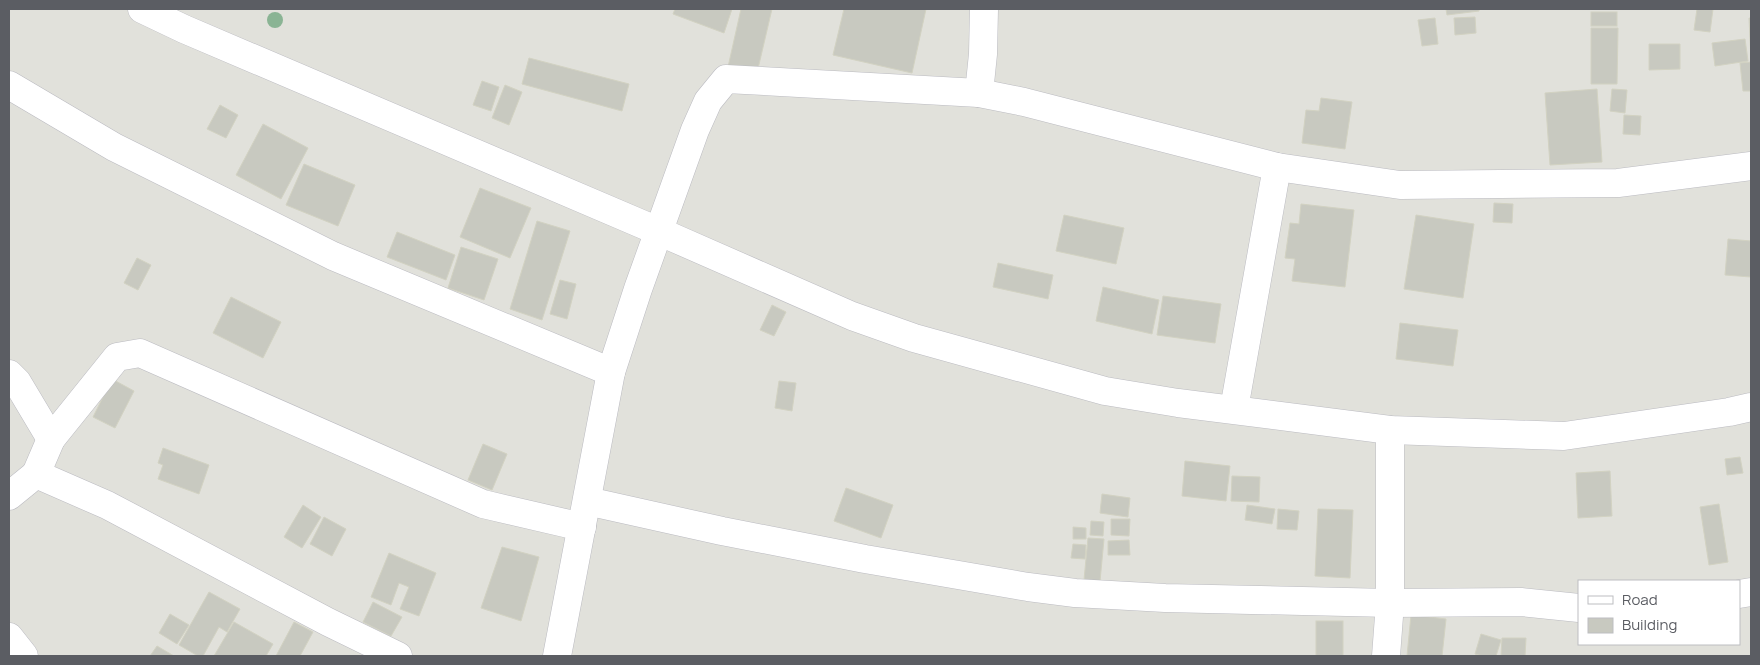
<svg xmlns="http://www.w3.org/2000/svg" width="1760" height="665" viewBox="0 0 1760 665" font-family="Manrope,sans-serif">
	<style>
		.industrial { fill: #e1e1db; fill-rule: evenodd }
		.building { fill: #c8c9c0; stroke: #d2d2c2 }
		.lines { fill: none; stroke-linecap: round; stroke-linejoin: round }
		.minor-casing { stroke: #bbbbc1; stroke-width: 29 }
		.minor { stroke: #fff; stroke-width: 28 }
		.tree { fill: #8ab494 }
	</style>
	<rect width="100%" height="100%" fill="#edeee3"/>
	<path class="industrial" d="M 9,9 L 1751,9 L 1751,656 L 9,656 ZM 1579,581 L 1739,581 L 1739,644 L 1579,644 Z"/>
	<g class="building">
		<polygon points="675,9 732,9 724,33 673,14"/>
		<polygon points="741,9 772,9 757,73 728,67"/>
		<polygon points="844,9 926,9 912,73 833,55"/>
		<polygon points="1446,9 1479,9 1479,11 1447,15"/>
		<polygon points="1697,9 1713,9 1710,32 1694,30"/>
		<rect x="1591" y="12" width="26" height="14"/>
		<polygon points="1475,17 1476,33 1455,35 1454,18"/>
		<polygon points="1435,18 1438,44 1422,46 1418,20"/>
		<polygon points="1749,18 1751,18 1751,59"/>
		<polygon points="1591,28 1618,28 1617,84 1591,84"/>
		<polygon points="1745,39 1748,61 1715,66 1712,43"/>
		<polygon points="1649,44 1680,44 1680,69 1649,70"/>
		<polygon points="529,58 629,84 622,111 522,84"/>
		<polygon points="1751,62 1751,91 1743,91 1740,63"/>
		<polygon points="482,81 499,87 491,111 473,105"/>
		<polygon points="505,85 522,92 509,125 492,118"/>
		<polygon points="1597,89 1602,162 1550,165 1545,93"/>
		<polygon points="1612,89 1627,90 1625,113 1610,111"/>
		<polygon points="1321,98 1352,102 1345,149 1302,143 1306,110 1319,111"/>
		<polygon points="220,105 238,115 226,138 207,129"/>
		<polygon points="1624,115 1641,116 1640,135 1623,134"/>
		<polygon points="263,124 308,148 281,199 236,175"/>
		<polygon points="304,164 355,185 338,226 286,205"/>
		<polygon points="480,188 531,208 510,258 460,237"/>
		<polygon points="1494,203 1513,204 1512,223 1493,222"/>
		<polygon points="1301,204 1354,210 1345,287 1292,281 1295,259 1285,258 1290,223 1299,224"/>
		<polygon points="1064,215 1124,228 1116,264 1056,251"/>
		<polygon points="1416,215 1474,224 1463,298 1404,289"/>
		<polygon points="537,221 570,231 542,320 510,309"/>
		<polygon points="397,232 455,255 446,280 387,257"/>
		<polygon points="1728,239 1751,241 1751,277 1725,275"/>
		<polygon points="461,247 498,259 484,300 448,288"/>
		<polygon points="137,258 151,265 138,290 124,283"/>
		<polygon points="998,263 1053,275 1048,299 993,287"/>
		<polygon points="560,280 576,284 567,319 550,314"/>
		<polygon points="1103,287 1159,300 1152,334 1096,321"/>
		<polygon points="1163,296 1221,304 1215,343 1157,335"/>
		<polygon points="231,297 281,322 263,358 213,333"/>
		<polygon points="772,305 786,312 774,336 760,330"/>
		<polygon points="1400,323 1458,330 1453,366 1396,359"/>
		<polygon points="112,379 134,391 115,428 93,417"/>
		<polygon points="779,381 796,383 792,411 775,408"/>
		<polygon points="483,444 507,454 492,490 468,480"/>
		<polygon points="163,448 209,465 199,494 158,479 163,465 158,463"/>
		<polygon points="1740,457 1743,473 1727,475 1725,459"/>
		<polygon points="1185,461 1230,466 1226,501 1182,496"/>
		<polygon points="1610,471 1612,516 1578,518 1576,473"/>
		<polygon points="1232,476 1260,477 1259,502 1231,501"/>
		<polygon points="846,488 893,505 881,538 834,521"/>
		<polygon points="1102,494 1130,498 1128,517 1100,513"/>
		<polygon points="1719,504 1728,562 1709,565 1700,507"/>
		<polygon points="303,505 321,517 302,548 284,537"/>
		<polygon points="1247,505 1275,509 1272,524 1245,520"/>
		<polygon points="1278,509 1299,511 1297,530 1277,529"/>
		<polygon points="1318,509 1353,510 1350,578 1315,576"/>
		<polygon points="324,517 346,529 332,556 310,544"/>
		<polygon points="1111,519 1130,519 1129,536 1111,535"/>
		<polygon points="1091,521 1104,522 1103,536 1090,535"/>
		<polygon points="1073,527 1086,528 1086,539 1073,539"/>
		<polygon points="1088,538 1104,539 1100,581 1084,580"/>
		<polygon points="1129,540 1130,555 1108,555 1108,541"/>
		<polygon points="1073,544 1086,545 1085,559 1071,558"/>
		<polygon points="502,547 539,557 521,621 481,608"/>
		<polygon points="389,553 436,573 419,616 400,609 409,587 399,583 391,605 371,597"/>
		<polygon points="209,592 240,609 227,632 219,627 203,656 198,656 179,645"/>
		<polygon points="373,602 402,617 391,636 363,622"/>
		<polygon points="170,614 189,625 177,644 159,633"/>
		<polygon points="1411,615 1446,619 1442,656 1407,656"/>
		<rect x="1316" y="621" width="27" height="35"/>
		<polygon points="234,622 273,644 266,656 214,656"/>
		<polygon points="294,622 313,632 300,656 276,656"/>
		<polygon points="1481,634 1501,640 1496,656 1483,656 1475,654"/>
		<polygon points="1502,638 1526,638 1525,656 1501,656"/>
		<polygon points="157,646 174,656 150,656"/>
	</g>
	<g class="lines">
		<g class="minor-casing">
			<g id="minor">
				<polyline points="142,9 184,29 658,231 852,316 914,338 1105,391 1178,403 1390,430 1564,436 1729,412 1751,407"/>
				<polyline points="9,85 114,147 333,256 611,372"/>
				<polyline points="979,93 983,54 984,9"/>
				<polyline points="9,374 17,382 51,439"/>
				<polyline points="1234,409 1277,167"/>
				<polyline points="36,474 51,439 117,357 140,353 483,504 582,527"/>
				<polyline points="9,496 36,474 107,505 328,622 398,656"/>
				<polyline points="587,501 722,531 865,559 1028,587 1075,593 1165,598 1390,603 1521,602 1579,608"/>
				<polyline points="1739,594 1751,592"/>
				<polyline points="9,637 24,656"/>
				<polyline points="557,656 611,372 638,289 695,130 708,101 726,79 979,93 1024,102 1277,167 1400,185 1618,183 1751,166"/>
				<polyline points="1386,656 1390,603 1390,430"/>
			</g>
		</g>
		<use href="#minor" class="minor"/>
	</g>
	<circle class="tree" cx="275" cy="20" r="8"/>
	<rect width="1760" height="665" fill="none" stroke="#5b5d63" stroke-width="20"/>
	<rect x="1578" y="580" width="162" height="65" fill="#ffffff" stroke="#bdbec1"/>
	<rect x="1588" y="596" width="25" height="8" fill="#ffffff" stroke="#bdbec1"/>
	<text x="1622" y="605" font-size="15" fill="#5b5d63">Road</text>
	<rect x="1588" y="618" width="25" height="15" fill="#c8c9c0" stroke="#bdbec1"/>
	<text x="1622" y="630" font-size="15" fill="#5b5d63">Building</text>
</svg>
